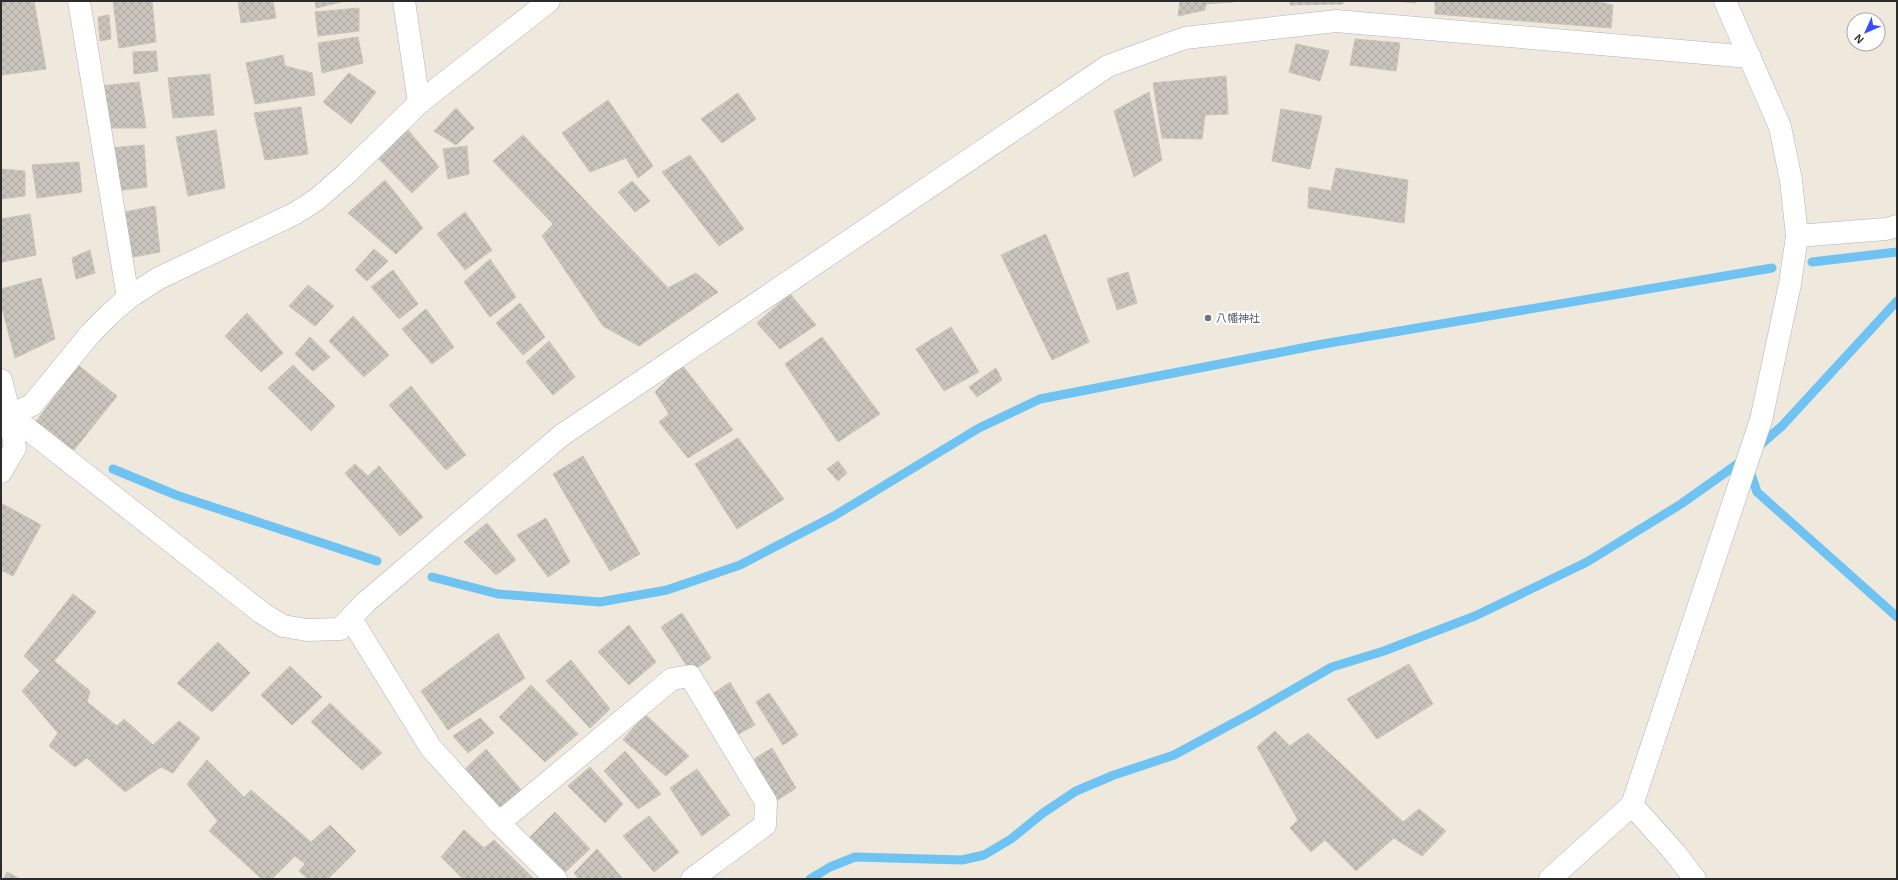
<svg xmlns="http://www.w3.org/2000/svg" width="1898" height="880" viewBox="0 0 1898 880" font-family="Helvetica,'Noto Sans JP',sans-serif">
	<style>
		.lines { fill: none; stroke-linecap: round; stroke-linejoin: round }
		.stream { stroke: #6ec3f2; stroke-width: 9 }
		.building { fill: url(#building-cross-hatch); stroke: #c9c4b7 }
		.minor-casing { stroke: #b2b2bf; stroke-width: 23 }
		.minor { stroke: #fff; stroke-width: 22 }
		.worship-dot { fill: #6b7280; stroke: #fff; stroke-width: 1.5 }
		.labels { text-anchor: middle; stroke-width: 4; stroke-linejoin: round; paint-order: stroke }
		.worship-label { font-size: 11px; fill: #5b616d; stroke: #fff; text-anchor: start }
	</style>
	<defs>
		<pattern id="building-cross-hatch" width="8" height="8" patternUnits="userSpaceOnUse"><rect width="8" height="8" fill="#c9c5bd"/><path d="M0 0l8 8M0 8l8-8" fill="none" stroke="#ada9a3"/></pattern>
	</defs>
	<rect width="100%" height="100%" fill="#eee8dd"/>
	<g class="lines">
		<g class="stream">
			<polyline points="1812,262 1897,252"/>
			<polyline points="1758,447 1782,426 1897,301"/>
			<polyline points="1749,468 1757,492 1897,617"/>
			<polyline points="113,469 176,495 377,561"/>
			<polyline points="432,577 498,594 600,602 667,590 740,565 834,516 979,428 1040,399 1323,344 1772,268"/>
			<polyline points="810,879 830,867 855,857 962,860 984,855 1011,839 1043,813 1076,791 1114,775 1174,755 1252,713 1332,667 1384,651 1475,616 1587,562 1681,504 1743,460"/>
		</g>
	</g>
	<g class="building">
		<polygon points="14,1 34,1 46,69 2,75 1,2"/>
		<polygon points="113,1 152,1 156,42 119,48"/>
		<polygon points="238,1 273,1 276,18 241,23"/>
		<polygon points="315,1 345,1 316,8"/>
		<polygon points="1180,1 1233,1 1233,2 1206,4 1205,10 1178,16"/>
		<polygon points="1290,1 1343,1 1343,4 1290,5"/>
		<polygon points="1395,1 1416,1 1416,3"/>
		<polygon points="1435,1 1595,1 1613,5 1611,28 1435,14"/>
		<polygon points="359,8 359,31 318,36 315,12"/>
		<polygon points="109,15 111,39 100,41 98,17"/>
		<polygon points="358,37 363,63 322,73 318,43"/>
		<polygon points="1355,39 1400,43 1396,71 1350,65"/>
		<polygon points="1296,44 1329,51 1320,81 1289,72"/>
		<polygon points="156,51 158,71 134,74 133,52"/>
		<polygon points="283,55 285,66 312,73 315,95 255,104 246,63"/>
		<polygon points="349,73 376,92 351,124 323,102"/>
		<polygon points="210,74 214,115 173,118 168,78"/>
		<polygon points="1226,76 1228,114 1205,115 1202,139 1162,138 1153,83"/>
		<polygon points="139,82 146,128 105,128 101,86"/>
		<polygon points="1149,92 1162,160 1134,177 1114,111"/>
		<polygon points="738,93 756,119 722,143 701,119"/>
		<polygon points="608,100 653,166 638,178 626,158 590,172 562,133"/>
		<polygon points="301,107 308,154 265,160 254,113"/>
		<polygon points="456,108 474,128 456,145 434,131"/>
		<polygon points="1281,109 1322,116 1310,169 1272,161"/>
		<polygon points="216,130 225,188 188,196 176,137"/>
		<polygon points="408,130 439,167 412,193 379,159"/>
		<polygon points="523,135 668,288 696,273 718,292 639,346 603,326 542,236 553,224 493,161"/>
		<polygon points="144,145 147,187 116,191 110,148"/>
		<polygon points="467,146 469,174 448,179 443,149"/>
		<polygon points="690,155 744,229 719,246 662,172"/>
		<polygon points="79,162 82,192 37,198 32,165"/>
		<polygon points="1336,168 1408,180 1404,223 1308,208 1309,187 1331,191"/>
		<polygon points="1,169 25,171 25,196 1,199"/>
		<polygon points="385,180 423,228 396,254 348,213"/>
		<polygon points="632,181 650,201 635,212 618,192"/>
		<polygon points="155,206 160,252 128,258 119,213"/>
		<polygon points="465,212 492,250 465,270 437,234"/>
		<polygon points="30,214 36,255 2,262 1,219"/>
		<polygon points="1046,234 1089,342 1052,360 1001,255"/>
		<polygon points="374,249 388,261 367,281 355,270"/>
		<polygon points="90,250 95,273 76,279 72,258"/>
		<polygon points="490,259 516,297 490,317 464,282"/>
		<polygon points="393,270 418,304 399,319 371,287"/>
		<polygon points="1128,272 1137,303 1117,310 1107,279"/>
		<polygon points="41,278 55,339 15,358 1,304 1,289"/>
		<polygon points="308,285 334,306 315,326 289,306"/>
		<polygon points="790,294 816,325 780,349 757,323"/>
		<polygon points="520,303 545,337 523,355 496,323"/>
		<polygon points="426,309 454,347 432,364 402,329"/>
		<polygon points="247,313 283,353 261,372 225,336"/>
		<polygon points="353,316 389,355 364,377 329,341"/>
		<polygon points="951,327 979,372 944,391 916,349"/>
		<polygon points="310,337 330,357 313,371 295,354"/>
		<polygon points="822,337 880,414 838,442 785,364"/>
		<polygon points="549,341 575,377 553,395 526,362"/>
		<polygon points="78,365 117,396 74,450 35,423"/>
		<polygon points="293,365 335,406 311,431 268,388"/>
		<polygon points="682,365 733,430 688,458 659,422 669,414 655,392"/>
		<polygon points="996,368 1002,380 977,397 969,387"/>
		<polygon points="411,386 466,455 446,470 389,405"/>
		<polygon points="738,438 784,499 737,529 695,464"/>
		<polygon points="583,456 640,554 610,571 553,474"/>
		<polygon points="838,461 847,473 838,481 827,469"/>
		<polygon points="355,464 368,476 379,466 423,517 400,536 345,473"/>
		<polygon points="1,503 41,525 13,576 1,570"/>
		<polygon points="546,518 570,562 548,577 517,535"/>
		<polygon points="487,523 516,560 496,575 464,542"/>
		<polygon points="73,594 96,612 54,661 90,691 87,702 117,726 124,719 153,745 179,721 200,738 173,773 161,767 125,792 87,758 75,767 49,746 58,733 22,691 40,671 24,656"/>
		<polygon points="682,613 711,658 691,672 661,627"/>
		<polygon points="629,625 656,662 629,685 598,652"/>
		<polygon points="498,633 525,678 448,730 421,691"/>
		<polygon points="218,642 250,673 212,712 177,683"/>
		<polygon points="571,660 610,709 590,728 546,681"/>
		<polygon points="1409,664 1433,704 1377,739 1347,699"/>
		<polygon points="290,666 322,697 292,725 261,695"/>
		<polygon points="730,682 755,725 733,737 708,697"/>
		<polygon points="531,685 578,734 545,762 499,717"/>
		<polygon points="769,693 798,735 783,745 756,702"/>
		<polygon points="330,703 382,753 362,770 311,722"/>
		<polygon points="645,714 689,756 666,776 623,740"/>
		<polygon points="480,718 494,733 468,753 453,736"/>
		<polygon points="1275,731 1290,746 1308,733 1403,822 1419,809 1446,831 1422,856 1394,838 1356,871 1325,840 1311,852 1290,828 1298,820 1257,747"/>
		<polygon points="772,748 796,788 775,802 751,761"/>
		<polygon points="486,749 522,791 496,812 462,772"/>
		<polygon points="625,751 661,794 638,809 604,771"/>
		<polygon points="207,760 244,797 251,790 311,842 330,825 356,851 328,879 308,879 299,871 305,864 295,856 272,879 262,879 209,831 218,821 187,784"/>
		<polygon points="590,767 623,804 605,823 568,786"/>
		<polygon points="697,769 730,815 702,836 670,788"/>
		<polygon points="555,812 590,849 564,873 528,839"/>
		<polygon points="649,816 679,852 654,872 623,836"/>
		<polygon points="464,830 484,848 494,840 534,879 463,879 441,857"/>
		<polygon points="597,849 623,879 579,879 574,873"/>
		<polygon points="7,872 20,879 4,879"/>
	</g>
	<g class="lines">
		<g class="minor-casing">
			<g id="minor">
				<polyline points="79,1 128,298"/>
				<polyline points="404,1 419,103"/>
				<polyline points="1797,236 1886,229 1897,226"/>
				<polyline points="1,380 10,415 15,448 1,472"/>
				<polyline points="10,415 262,613 283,626 307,630 340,629 366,602 562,435 1108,66 1185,38 1336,21 1750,57"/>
				<polyline points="10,415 32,405 91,333 110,314 128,298 159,278 294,214 316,200 346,174 419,103 549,1"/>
				<polyline points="351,619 431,748 499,823"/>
				<polyline points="556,879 499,823 672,679 690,676 766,802 765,825 692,879"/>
				<polyline points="1550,879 1632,805"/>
				<polyline points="1695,879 1675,853 1632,805 1761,420 1790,284 1797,236 1791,180 1780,127 1725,1"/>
			</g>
		</g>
		<use href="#minor" class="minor"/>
	</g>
	<circle class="worship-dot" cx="1208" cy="318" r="4"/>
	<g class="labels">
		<g class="worship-label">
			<text x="1216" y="322">八幡神社</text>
		</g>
	</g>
	<rect width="1898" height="880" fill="none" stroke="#2c2c2c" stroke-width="4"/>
	<g transform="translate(1866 32) rotate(225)"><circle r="19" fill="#ffffff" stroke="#ababab"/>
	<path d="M0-3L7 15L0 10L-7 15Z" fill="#394dff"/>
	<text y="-6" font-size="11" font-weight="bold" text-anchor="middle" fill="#2c2c2c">N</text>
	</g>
</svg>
